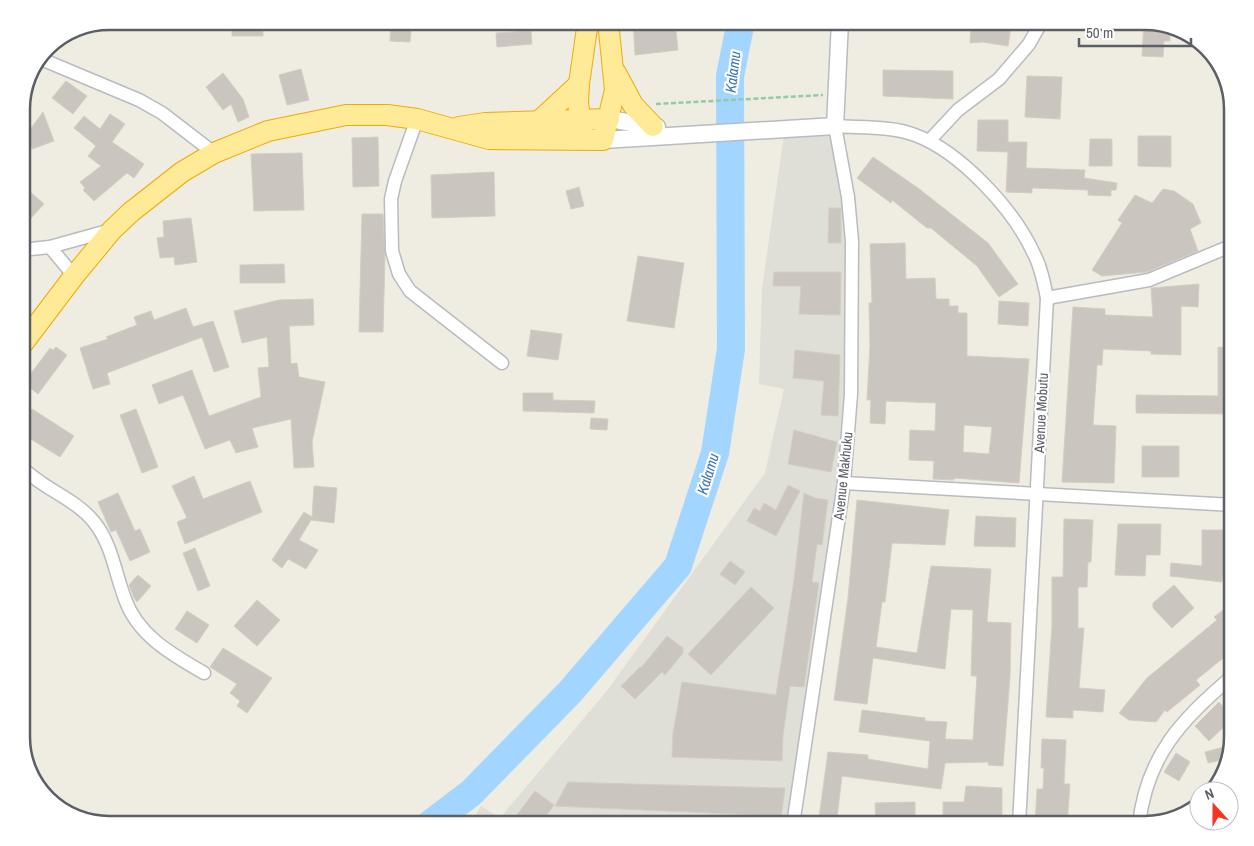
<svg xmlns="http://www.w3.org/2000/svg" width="1254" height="846" viewBox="0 0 1254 846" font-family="'Archivo Narrow',sans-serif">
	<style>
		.industrial { fill: #dfded7 }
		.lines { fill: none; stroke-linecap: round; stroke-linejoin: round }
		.river { stroke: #a2d5ff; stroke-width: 28 }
		.building { fill: #cac6bf; stroke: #d4cec0; fill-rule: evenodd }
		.minor-casing { stroke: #b8bbc0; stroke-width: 15 }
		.secondary-casing { stroke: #b8bcc2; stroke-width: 19 }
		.trunk-casing { stroke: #f1aa00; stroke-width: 22 }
		.path { stroke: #95caa6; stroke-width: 2.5; stroke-dasharray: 5 2.5; stroke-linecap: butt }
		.minor { stroke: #fff; stroke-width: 12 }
		.secondary { stroke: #fff; stroke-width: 16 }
		.trunk { stroke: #ffea98; stroke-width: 20 }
		.labels { text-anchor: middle; stroke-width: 4.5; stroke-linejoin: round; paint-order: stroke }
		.street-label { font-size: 14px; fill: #5b5f65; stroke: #fff }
		.water-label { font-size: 15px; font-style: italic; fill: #3775ba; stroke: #fff }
		.rim { fill: none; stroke: #5b5f65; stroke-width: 2.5 }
	</style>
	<rect width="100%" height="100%" fill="#efece2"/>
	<polygon class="industrial" points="840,132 849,223 849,370 839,492 792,825 470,825 481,806 500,818 606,692 765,473 784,389 759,384 762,289 784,135"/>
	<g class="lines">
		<polyline class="river" points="429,825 471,793 570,692 678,566 715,453 731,349 730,76 741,21"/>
	</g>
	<g class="building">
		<rect x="232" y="21" width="31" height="15"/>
		<polygon points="391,21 412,21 410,42 390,41"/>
		<polygon points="633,21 650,21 650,25 675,22 678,50 635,55"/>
		<polygon points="971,21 1012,21 1008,46 982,42 970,43"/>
		<polygon points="1144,21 1170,29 1170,41 1164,41 1163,57 1142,56"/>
		<polygon points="531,31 532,44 497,47 496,33"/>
		<polygon points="301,69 309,100 287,105 279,75"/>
		<polygon points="883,70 953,71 953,99 883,96"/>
		<polygon points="223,73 243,99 249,117 238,122 231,104 223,110 206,87"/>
		<polygon points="1027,76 1062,77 1060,119 1025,117"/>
		<polygon points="66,81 87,96 73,114 52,98"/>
		<polygon points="43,112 54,141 32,149 26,135"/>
		<polygon points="110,114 125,124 112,142 144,164 134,178 127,173 94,201 83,190 85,188 80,182 101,166 88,156 96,146 74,128 84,116 100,129"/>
		<polygon points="978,120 1008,120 1008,142 1027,142 1026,168 1085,170 1084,178 1117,183 1116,190 1111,190 1111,196 1088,195 1088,190 1032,188 1032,193 1006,192 1008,152 977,151"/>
		<polygon points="1138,136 1171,136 1171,167 1138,166"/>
		<polygon points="378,137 379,186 353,187 352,138"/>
		<polygon points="1090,139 1112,139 1112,166 1089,166"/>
		<polygon points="302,153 304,210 254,211 251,154"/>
		<polygon points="873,157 918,188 988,243 1018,284 999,297 977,266 931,228 927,228 892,200 891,203 857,178"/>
		<polygon points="494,172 495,216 432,218 431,175"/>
		<polygon points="579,187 584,206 571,209 566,191"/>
		<polygon points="1163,189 1174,191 1193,204 1201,223 1190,229 1198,251 1147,272 1102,276 1092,270 1122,223 1118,220 1135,195 1152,203"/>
		<polygon points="28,190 44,204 21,229 21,197"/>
		<polygon points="829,208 841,208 841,243 828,243"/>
		<polygon points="362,214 383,214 385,255 383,332 359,332"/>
		<polygon points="191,218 197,262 175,265 174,257 160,258 157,238 164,237 163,221"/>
		<path d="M 905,243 L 906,279 L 935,278 L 936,299 L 949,299 L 949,306 L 958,306 L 958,313 L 967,313 L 967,356 L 1029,359 L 1019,483 L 954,478 L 954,480 L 933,479 L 934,461 L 909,460 L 910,430 L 935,431 L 936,403 L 886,401 L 885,424 L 870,423 L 871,400 L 867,400 L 870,346 L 869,303 L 872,303 L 870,244 ZM 964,425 L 992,427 L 989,454 L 963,452 Z"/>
		<polygon points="638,256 684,263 674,328 627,321"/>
		<polygon points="284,264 285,283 240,283 240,265"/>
		<polygon points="774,272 841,272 840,315 799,314 801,286 773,286"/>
		<polygon points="1199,284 1198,307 1181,306 1181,355 1151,354 1151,351 1103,349 1102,365 1097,365 1093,425 1116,426 1114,483 1062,482 1073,307 1105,309 1105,315 1153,317 1151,288"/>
		<polygon points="313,299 314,325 289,326 291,364 297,363 299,377 325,382 312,442 314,467 294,468 291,419 252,428 258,447 236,453 230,440 205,449 183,395 159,404 152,385 192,370 209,416 261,397 258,368 269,367 267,337 242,343 234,311 279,300"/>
		<polygon points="999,301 1029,303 1028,326 998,324"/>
		<polygon points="186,308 193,327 213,321 229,367 214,372 202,337 107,373 110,384 93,389 80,348 108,339 106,337 137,325 134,317 151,311 154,320"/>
		<polygon points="531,330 562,334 558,360 527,356"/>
		<polygon points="56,347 67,355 38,394 24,383 50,348 53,350"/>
		<polygon points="1218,347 1233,348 1233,414 1136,413 1136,395 1218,396"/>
		<polygon points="795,350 840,355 838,416 821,415 824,381 793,378"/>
		<polygon points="523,393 553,393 553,400 595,401 594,413 523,411"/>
		<polygon points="32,409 74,436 60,457 21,433 21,424"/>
		<polygon points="136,409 158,467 142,473 120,415"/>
		<polygon points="591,418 608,419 607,430 590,429"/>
		<polygon points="794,430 837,442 831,472 788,464"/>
		<rect x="1142" y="446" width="37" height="31"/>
		<polygon points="194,476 203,499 250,481 262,512 185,544 177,522 187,518 172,486"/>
		<polygon points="788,485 800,491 776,536 747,521 754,508 760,511 764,503 776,510"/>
		<polygon points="314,486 337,488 334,523 311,520 299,540 318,550 306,569 288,559 282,568 272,560 304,512 312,517"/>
		<polygon points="118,493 135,531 140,529 150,552 130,561 116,530 111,532 98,502"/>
		<polygon points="804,493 815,498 828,500 822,545 817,544 812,582 819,583 804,687 790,686 783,735 782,761 672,757 673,733 682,682 776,695 794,580"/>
		<polygon points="857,500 949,510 945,545 892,543 885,602 882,602 876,647 917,653 931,566 991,569 987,622 1011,623 1010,677 1003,766 988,765 989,762 945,763 941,789 842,776 836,825 818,825 828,752 868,755 868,759 928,769 930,741 859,732 862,710 925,718 925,721 947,722 945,739 973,740 977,676 971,676 973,610 951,609 945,669 873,658 867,704 834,700 848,598"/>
		<polygon points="976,516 1016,518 1015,547 974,546"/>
		<polygon points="1064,519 1093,520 1091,562 1088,562 1087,587 1078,587 1078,628 1084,628 1079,688 1105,690 1103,712 1073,710 1073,718 1046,717 1052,625 1052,577 1063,577"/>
		<polygon points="1118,524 1161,524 1160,555 1146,555 1145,576 1115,575"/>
		<polygon points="1202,530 1233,530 1233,555 1225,555 1222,582 1170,576 1171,563 1202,566"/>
		<polygon points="195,548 210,586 198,591 183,553"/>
		<polygon points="730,561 745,572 735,585 720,574"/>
		<polygon points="138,575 151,586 137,602 134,598 129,585"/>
		<polygon points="1174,585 1194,608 1172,628 1153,608 1153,603"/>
		<polygon points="751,587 774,608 711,675 688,654"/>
		<polygon points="257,600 280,620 257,646 234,626"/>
		<polygon points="1233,602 1233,650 1196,680 1200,685 1167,712 1165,710 1156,722 1129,720 1119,713 1147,678 1217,620 1214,617"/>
		<polygon points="187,611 209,625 197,643 175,629"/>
		<polygon points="667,636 683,648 683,653 665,675 662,672 635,699 621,686 640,667 641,668"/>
		<polygon points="223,648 272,678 247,713 237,706 240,701 230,693 237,684 210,667"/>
		<polygon points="1233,699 1233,718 1209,741 1195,726 1219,702 1224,708"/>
		<polygon points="1042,739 1066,740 1064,784 1070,784 1067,825 1035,825 1037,789 1043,789 1044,768 1041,768"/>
		<polygon points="1231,745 1226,759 1208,763 1205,752"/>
		<polygon points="1176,753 1190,762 1179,781 1164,772"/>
		<polygon points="568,782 596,783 785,788 780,825 754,825 756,815 555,806"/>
		<polygon points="966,786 1002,788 1002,824 943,822 943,802 964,802"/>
		<polygon points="535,791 554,805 539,825 520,825 513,820"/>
		<polygon points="915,802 915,822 876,823 875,803"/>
	</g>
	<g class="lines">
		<g class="minor-casing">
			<g id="minor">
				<polyline points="41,59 139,100 162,113 214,153"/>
				<polyline points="417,119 395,181 391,199 392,251 399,274 410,291 502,363"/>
				<polyline points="929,141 958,110 999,79 1029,44 1042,21"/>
				<polyline points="50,247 74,276"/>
				<polyline points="21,250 50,247 111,230"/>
				<polyline points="1047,298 1149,280 1233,245"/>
				<path d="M 21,466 C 42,489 75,498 94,522 C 112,544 115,573 125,599 C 138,636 173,655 204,673"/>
				<polyline points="844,483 1233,505"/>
				<path d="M 793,825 L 844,483 L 851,394 L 852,241 L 848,197 L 835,126 C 861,128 891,126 915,135 C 961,152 1014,210 1034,254 C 1041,267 1044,283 1047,298 L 1019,825"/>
				<path d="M 1139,825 C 1146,757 1182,718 1233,676"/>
			</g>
		</g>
		<g class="secondary-casing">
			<g id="secondary">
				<polyline points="609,119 657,127"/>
				<polyline points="603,140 835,126 840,21"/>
			</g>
		</g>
		<g class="trunk-casing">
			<g id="trunk">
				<polyline points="616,73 633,105 653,126"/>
				<polyline points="538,122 579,84"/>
				<polyline points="459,127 485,123 609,119"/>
				<polyline points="582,131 578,103 579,84 588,21"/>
				<polyline points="21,346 74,276 112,230 131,212 182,172 214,153 268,131 346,115 387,115 417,119 489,139 603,140 615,90 608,21"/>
			</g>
		</g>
		<polyline class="path" points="656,104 823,95"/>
		<use href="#minor" class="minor"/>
		<use href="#secondary" class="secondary"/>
		<use href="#trunk" class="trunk"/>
	</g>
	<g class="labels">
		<g class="street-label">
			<text transform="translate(1041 413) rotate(-87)" y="5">Avenue Mobutu</text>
			<text transform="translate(843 476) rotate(-84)" y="5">Avenue Makhuku</text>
		</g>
		<g class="water-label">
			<text transform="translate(733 72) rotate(-83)" y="5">Kalamu</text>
			<text transform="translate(708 474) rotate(-73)" y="5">Kalamu</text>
		</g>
	</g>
	<path d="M0 0H1254V846H0ZM109 30H1145A79 79 0 0 1 1224 109V737A79 79 0 0 1 1145 816H109A79 79 0 0 1 30 737V109A79 79 0 0 1 109 30Z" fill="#fff" fill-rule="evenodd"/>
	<path class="rim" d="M109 30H1145A79 79 0 0 1 1224 109V737A79 79 0 0 1 1145 816H109A79 79 0 0 1 30 737V109A79 79 0 0 1 109 30Z"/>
	<g transform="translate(1214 806) rotate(339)"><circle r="24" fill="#ffffff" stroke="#bdbfc1"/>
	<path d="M0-4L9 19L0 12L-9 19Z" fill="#f73420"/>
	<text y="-8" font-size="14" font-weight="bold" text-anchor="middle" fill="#5b5f65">N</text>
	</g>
	<path d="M1079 38v8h112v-8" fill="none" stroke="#5b5f65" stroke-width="2.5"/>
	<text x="1086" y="38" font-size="15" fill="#5b5f65" stroke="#ffffff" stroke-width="4" paint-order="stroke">50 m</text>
</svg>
